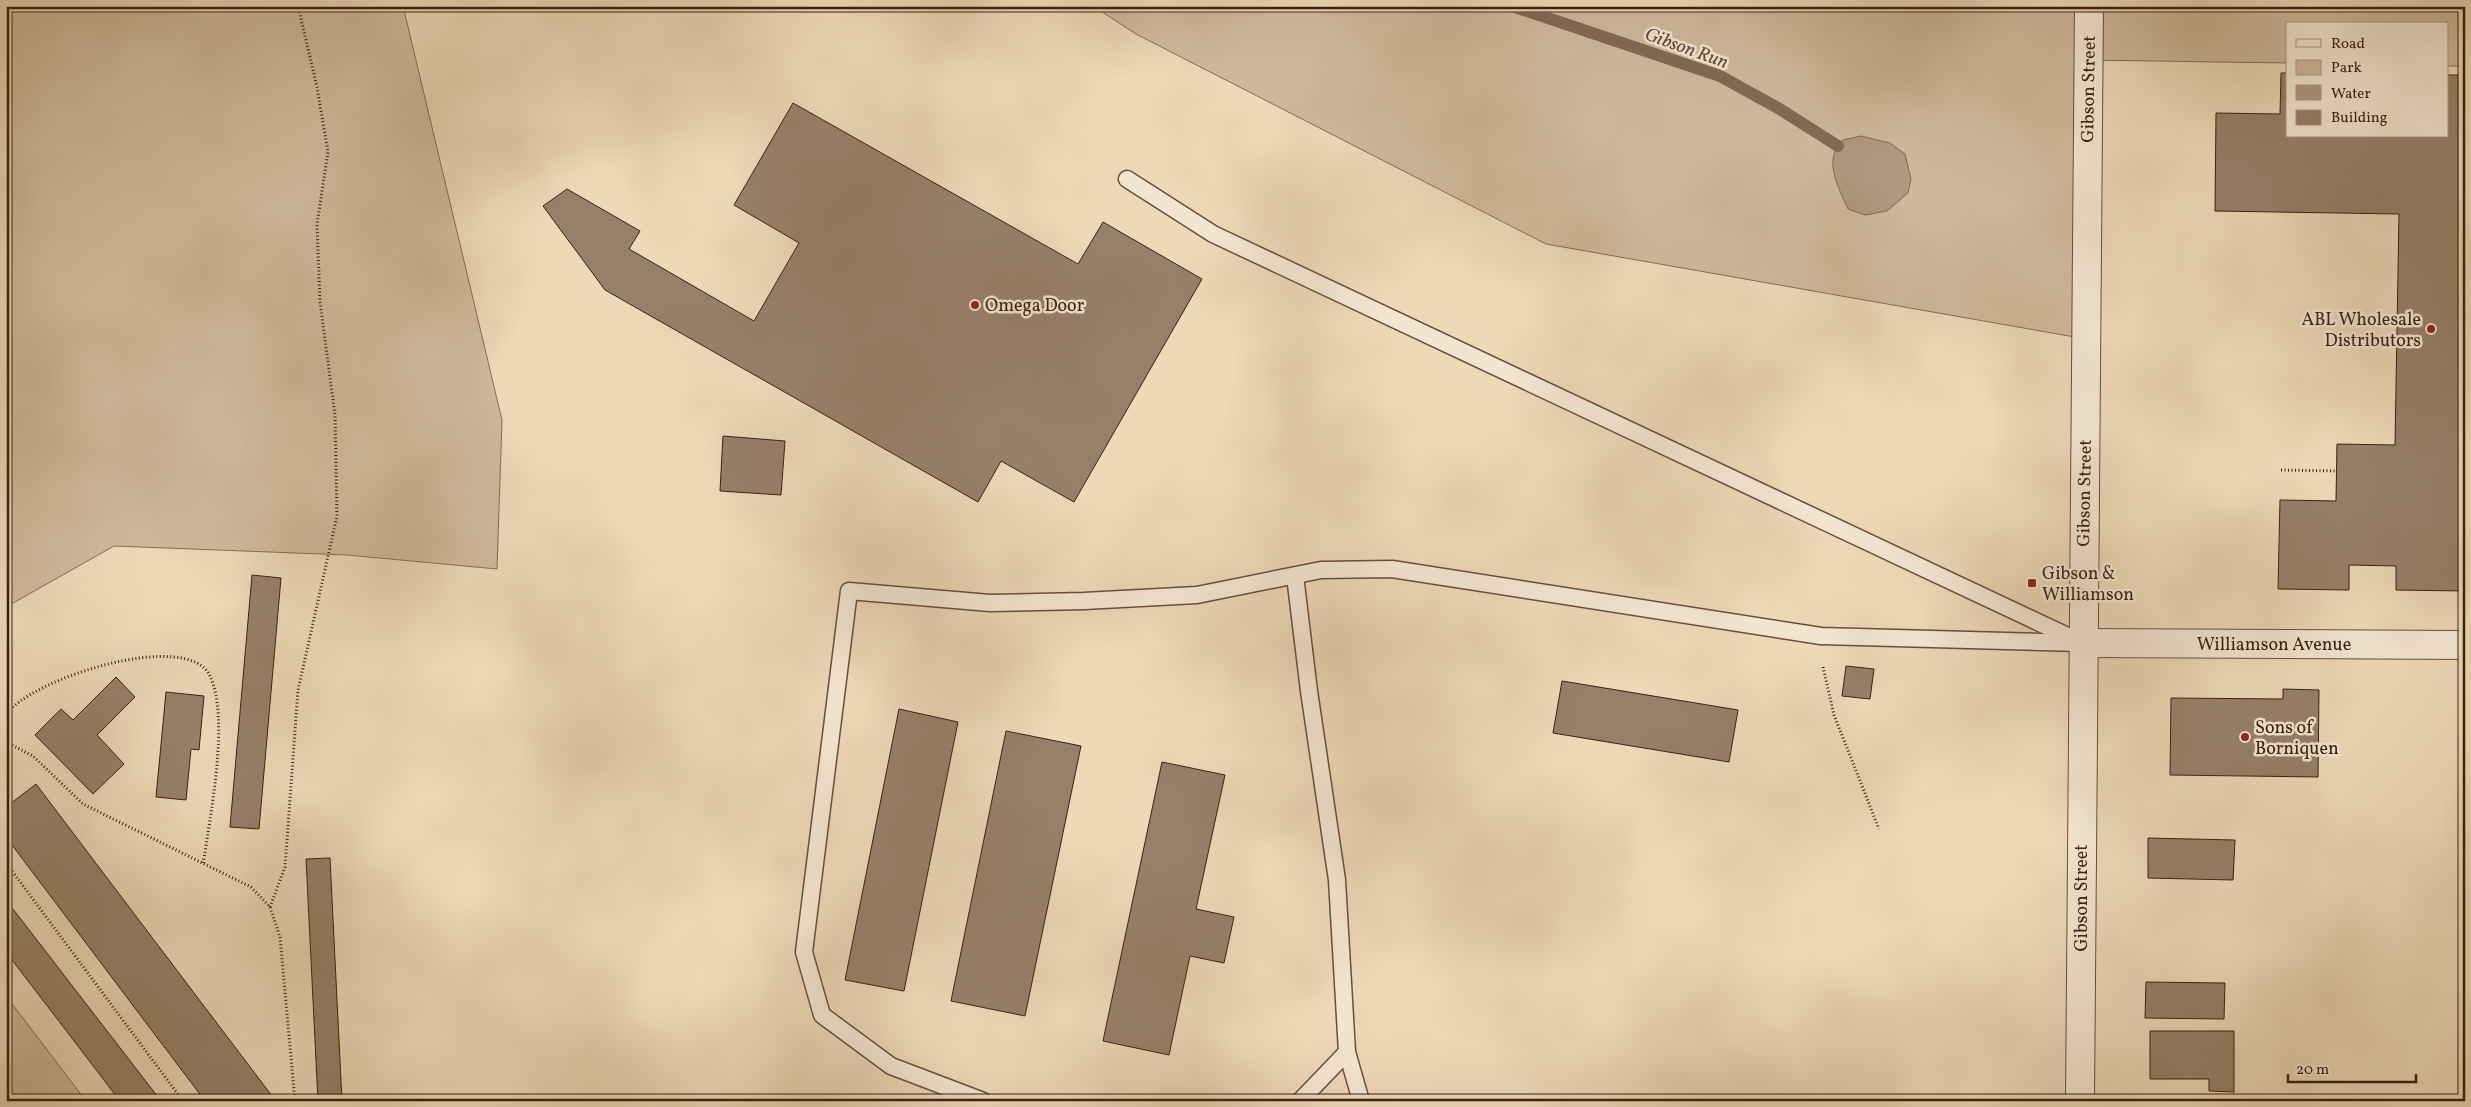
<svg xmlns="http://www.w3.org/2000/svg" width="2471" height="1107" viewBox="0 0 2471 1107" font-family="Vollkorn,serif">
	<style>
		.green { fill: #cfb99c; stroke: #846c58 }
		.water { fill: #b09980; stroke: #816954 }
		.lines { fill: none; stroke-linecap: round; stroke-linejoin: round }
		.stream { stroke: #816954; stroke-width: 12 }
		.building { fill: #978069; stroke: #3a2013 }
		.service-casing { stroke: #674e3c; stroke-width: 19 }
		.tertiary-casing { stroke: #674e3c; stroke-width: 30 }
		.path { stroke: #3a2013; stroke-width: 3; stroke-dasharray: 1 2.5; stroke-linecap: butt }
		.service { stroke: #f3e6d1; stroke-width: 16 }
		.tertiary { stroke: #f3e6d1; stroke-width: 28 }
		.poi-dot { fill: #8f2418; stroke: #f3e6d1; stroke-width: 2 }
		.labels { text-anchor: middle; stroke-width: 5; stroke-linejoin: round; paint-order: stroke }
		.street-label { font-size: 18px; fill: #3a2013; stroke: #f3e6d1 }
		.poi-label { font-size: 18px; fill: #3a2013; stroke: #f3e6d1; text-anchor: start }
		.water-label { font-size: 19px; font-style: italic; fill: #634a39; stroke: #f3e6d1 }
	</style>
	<rect width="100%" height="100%" fill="#edd8b8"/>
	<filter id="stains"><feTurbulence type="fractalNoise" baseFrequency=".004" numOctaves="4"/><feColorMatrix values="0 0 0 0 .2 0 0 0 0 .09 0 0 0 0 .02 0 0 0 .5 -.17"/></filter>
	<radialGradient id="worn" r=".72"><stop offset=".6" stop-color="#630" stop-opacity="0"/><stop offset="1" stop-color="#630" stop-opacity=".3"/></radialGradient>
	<g class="green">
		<polygon points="6,6 403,6 502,420 497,569 347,555 114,546 6,607"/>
		<polygon points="1093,6 2465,6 2465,66 2447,66 2447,24 2287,24 2287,63 2089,60 2086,339 1546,244 1136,34"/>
		<polygon points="6,996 86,1101 6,1101"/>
	</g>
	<path class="water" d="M 1861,136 L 1890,143 L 1905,154 L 1911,179 L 1908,193 L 1887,211 L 1865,215 L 1848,209 C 1841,194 1829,170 1834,154 C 1835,149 1840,144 1843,140 Z"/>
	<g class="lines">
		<polyline class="stream" points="1512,6 1720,76 1778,108 1838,146"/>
	</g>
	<g class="building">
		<polygon points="2281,73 2287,73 2287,136 2447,136 2447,75 2465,75 2465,591 2396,590 2396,566 2349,565 2349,590 2278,589 2280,500 2336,501 2337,444 2395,445 2399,214 2215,211 2216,113 2280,114"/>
		<polygon points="793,103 1078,264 1103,222 1202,279 1074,502 1001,461 978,502 605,290 543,206 567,189 640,231 629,249 754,321 799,243 734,205"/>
		<polygon points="723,436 785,441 781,495 720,491"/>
		<polygon points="252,575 281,578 259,829 230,827"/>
		<polygon points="1846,666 1874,669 1870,699 1842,696"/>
		<polygon points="116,677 135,697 97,735 124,764 93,794 35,735 61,709 73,720"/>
		<polygon points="1562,681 1738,710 1729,762 1553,733"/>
		<polygon points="2283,689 2319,690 2318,777 2170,775 2171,698 2283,699"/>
		<polygon points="166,692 204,696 199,750 191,749 186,800 156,797"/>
		<polygon points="899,709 958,722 904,991 845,980"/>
		<polygon points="1006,731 1081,746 1025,1016 951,1001"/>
		<polygon points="1162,762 1225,775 1196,909 1234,917 1224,963 1190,956 1169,1055 1103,1041"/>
		<polygon points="36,784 275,1100 205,1101 6,837 6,807"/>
		<polygon points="2148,838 2235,840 2233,880 2148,878"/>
		<polygon points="330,858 342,1101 318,1101 306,859"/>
		<polygon points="6,900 161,1101 120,1101 6,952"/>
		<polygon points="2146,982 2225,983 2224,1019 2145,1018"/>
		<polygon points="2150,1031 2234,1031 2234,1092 2209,1091 2209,1079 2150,1079"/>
	</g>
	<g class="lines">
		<g class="service-casing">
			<g id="service">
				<polyline points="1127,179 1213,234 2076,640"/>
				<polyline points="1295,576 1309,691 1337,880 1347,1052 1361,1101"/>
				<polyline points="983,1101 891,1066 822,1015 804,952 849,591 990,603 1084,601 1197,595 1321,570 1392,569 1821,636 2082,643"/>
				<polyline points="1300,1101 1347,1052"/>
			</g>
		</g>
		<g class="tertiary-casing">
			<g id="tertiary">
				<polyline points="2082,643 2465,645"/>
				<polyline points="2080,1101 2089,6"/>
			</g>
		</g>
		<g class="path">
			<polyline points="2281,470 2337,471"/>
			<polyline points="1823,667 1834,715 1879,829"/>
			<path d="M 6,715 C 29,679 188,628 210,676 C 230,718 210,817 203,865"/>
			<polyline points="6,742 33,756 83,804 251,887 270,907 280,937 295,1101"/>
			<polyline points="6,863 183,1101"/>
			<polyline points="270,907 285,867 298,690 337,516 335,415 320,302 317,224 328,152 317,87 298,6"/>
		</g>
		<use href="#service" class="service"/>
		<use href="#tertiary" class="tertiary"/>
	</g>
	<g class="poi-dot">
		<circle cx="975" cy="305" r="5"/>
		<circle cx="2431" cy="329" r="5"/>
		<rect x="2027" y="578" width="10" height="10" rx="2.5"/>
		<circle cx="2245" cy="737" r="5"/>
	</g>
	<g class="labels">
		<g class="street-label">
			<text transform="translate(2088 89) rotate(-89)" y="6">Gibson Street</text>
			<text transform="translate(2084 493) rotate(-89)" y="6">Gibson Street</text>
			<text x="2274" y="650">Williamson Avenue</text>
			<text transform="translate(2081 898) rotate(-90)" y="6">Gibson Street</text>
		</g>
		<g class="poi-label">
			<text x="985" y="311">Omega Door</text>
			<text x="2421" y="325" text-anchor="end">ABL Wholesale<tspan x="2421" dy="21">Distributors</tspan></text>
			<text x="2042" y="579">Gibson &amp;<tspan x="2042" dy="21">Williamson</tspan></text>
			<text x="2255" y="733">Sons of<tspan x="2255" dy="21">Borniquen</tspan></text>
		</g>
		<g class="water-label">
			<text transform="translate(1687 47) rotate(20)" y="7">Gibson Run</text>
		</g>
	</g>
	<rect width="2471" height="1107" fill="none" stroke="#edd8b8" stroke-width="25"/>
	<rect x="8" y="8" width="2456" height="1092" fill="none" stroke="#3a2013" stroke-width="2.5"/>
	<rect x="12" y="12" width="2446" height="1082" fill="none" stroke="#3a2013"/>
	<rect x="2286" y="22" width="162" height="115" fill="#f3e6d1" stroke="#a99785"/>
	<rect x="2296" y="39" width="25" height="8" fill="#f3e6d1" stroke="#a99785"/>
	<text x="2331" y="48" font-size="15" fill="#3a2013">Road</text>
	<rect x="2296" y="60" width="25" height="15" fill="#cfb99c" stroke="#a99785"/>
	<text x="2331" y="72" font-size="15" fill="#3a2013">Park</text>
	<rect x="2296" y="85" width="25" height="15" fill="#b09980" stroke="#a99785"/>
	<text x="2331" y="98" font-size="15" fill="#3a2013">Water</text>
	<rect x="2296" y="110" width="25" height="15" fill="#978069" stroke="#a99785"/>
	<text x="2331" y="122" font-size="15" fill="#3a2013">Building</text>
	<path d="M2288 1074v8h128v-8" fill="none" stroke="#3a2013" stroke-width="2.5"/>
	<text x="2296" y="1074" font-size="15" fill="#3a2013" stroke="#f3e6d1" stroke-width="4" paint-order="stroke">20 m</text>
	<rect width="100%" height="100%" filter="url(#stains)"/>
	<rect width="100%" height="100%" fill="url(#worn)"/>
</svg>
